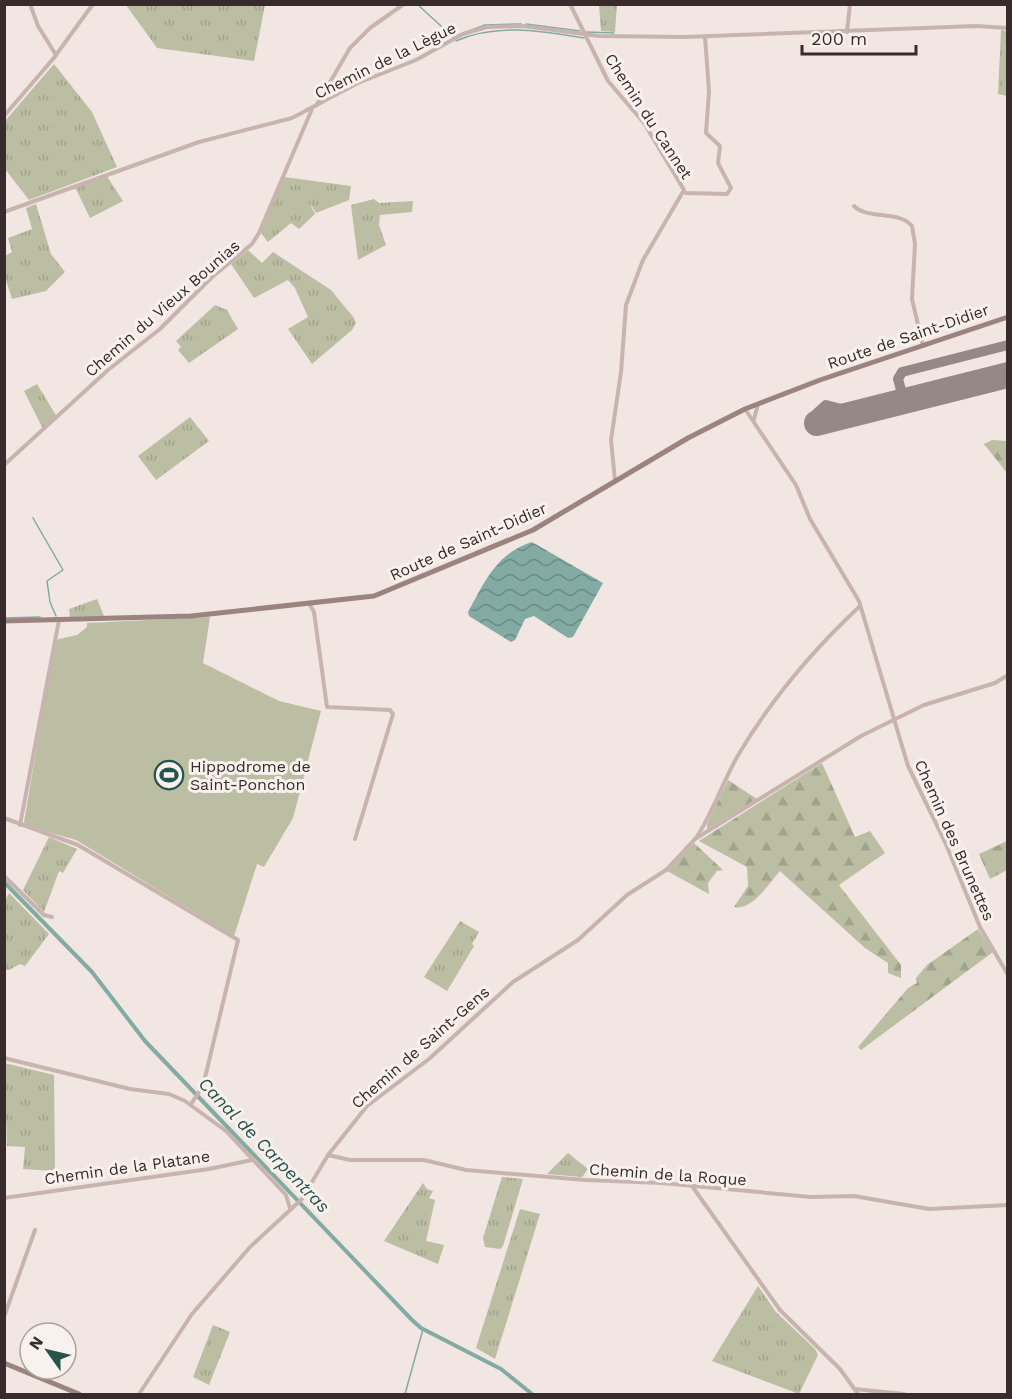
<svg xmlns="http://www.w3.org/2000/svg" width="1012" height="1399" viewBox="0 0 1012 1399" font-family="'Work Sans',sans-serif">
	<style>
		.grass { fill: url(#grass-tufts) }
		.forest { fill: url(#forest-firs) }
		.pitch { fill: #bbbea2 }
		.water { fill: url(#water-waves) }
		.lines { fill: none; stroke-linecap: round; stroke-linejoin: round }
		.stream { stroke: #83aba4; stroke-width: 1.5 }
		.canal { stroke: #83aba4; stroke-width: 4 }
		.taxiway { stroke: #948986; stroke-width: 10 }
		.runway { stroke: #948986; stroke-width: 26 }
		.minor { stroke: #c8b4ae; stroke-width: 4 }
		.secondary { stroke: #9b837f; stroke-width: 5 }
		.labels { text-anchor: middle; stroke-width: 6; stroke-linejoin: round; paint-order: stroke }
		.street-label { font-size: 16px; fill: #372c2b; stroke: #f9f1ed }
		.poi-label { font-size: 16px; fill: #372c2b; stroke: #f9f1ed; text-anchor: start }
		.water-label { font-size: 18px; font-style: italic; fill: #25544d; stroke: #f9f1ed }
	</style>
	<defs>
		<pattern id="grass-tufts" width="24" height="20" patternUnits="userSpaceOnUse" patternTransform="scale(1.5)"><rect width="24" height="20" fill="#bbbea2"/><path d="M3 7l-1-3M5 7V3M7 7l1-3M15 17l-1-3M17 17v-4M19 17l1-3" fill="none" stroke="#a1a38c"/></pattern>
		<pattern id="forest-firs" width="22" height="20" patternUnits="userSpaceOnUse" patternTransform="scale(1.5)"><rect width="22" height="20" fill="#bbbea2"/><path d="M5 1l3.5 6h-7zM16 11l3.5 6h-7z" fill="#a1a38c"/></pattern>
		<pattern id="water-waves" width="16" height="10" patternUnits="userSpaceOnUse" patternTransform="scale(1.5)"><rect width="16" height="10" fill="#83aba4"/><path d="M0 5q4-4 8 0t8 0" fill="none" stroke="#6c8b86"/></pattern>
	</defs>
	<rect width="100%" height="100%" fill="#f1e6e1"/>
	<g class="grass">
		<polygon points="126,5 265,5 254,61 157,48"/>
		<polygon points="599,5 617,5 615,32 601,31"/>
		<polygon points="1001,30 1007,31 1007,96 998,94"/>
		<polygon points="54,64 92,112 117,167 29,200 5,169 5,121"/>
		<polygon points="106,175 123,201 90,218 75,187"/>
		<polygon points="284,177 351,186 349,200 316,213 309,202 315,214 299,229 291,223 268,242 261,233"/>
		<polygon points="374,199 379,203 413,201 412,212 380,215 379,225 386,245 358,260 351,205"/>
		<polygon points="36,204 51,254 65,272 46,291 12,299 5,277 5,256 12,252 8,238 32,229 26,208"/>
		<polygon points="248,250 262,263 273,252 331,290 354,318 356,323 352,330 312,364 288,329 308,317 295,288 288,280 254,298 231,264"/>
		<polygon points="215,305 227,310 238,329 189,363 178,350 181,347 176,341"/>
		<polygon points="37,384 57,417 43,429 24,391"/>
		<polygon points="190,417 209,441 156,480 138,456"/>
		<polygon points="97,599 104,616 70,617 69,609"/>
		<polygon points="49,837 77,849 63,873 59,871 44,912 23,890"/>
		<polygon points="9,893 49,934 25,966 20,964 9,970 4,969 5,901"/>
		<polygon points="460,921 479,932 472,944 474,946 447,991 424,977"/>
		<polygon points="4,1063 54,1075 55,1171 23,1169 25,1147 7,1146"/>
		<polygon points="568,1153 588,1169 582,1177 547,1174"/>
		<polygon points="502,1177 523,1179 503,1246 500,1249 485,1247 483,1238"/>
		<polygon points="423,1183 427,1189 433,1191 429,1198 435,1200 426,1241 444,1245 438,1264 384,1241"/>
		<polygon points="520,1209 540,1214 495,1359 476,1348"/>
		<polygon points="758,1286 776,1312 815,1349 818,1355 799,1394 712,1361"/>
		<polygon points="213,1325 230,1332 209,1385 193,1377"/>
	</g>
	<g class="forest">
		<polygon points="992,440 1007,441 1007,473 984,444"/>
		<path d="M 822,763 L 855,837 L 870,831 L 885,853 L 839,885 L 901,965 L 901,978 L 888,973 L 888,963 L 865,948 L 780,871 C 769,883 753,911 734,907 L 748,886 L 747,867 L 699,841 Z"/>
		<polygon points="728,780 757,799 707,829 707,824"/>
		<polygon points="1007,841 1007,870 990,879 979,854"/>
		<polygon points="694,843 723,870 717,871 708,883 709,894 667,871"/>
		<polygon points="978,929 993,952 861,1050 858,1047 908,988 917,983 916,978 927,965"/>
	</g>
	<polygon class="pitch" points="210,617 203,663 279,701 321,711 293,818 264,867 257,864 234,936 76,840 27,826 24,822 55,640 77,635 87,627 87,623"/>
	<path class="water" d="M 532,542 L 603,583 L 573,637 L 568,638 L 534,616 L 525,619 L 515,640 L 511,642 L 469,616 L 468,612 C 486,580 496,554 532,542 Z"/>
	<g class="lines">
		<g class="stream">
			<polyline points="417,4 453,37 485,25 521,24"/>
			<polyline points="526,24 580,31"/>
			<polyline points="586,32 614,33"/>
			<path d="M 456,41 C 497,23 541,31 584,38"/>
			<polyline points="33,518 63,570 47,581 50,602 56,616"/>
			<polyline points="4,618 40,617"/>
			<polyline points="405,1394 423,1329"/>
		</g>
		<polyline class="canal" points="4,882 92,972 145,1041 412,1320 421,1328 501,1369 532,1394"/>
		<g class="taxiway">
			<polyline points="904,401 898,379 902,372 1008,345"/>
			<polyline points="820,422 817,413 826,405 857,413"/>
		</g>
		<polyline class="runway" points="817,423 1008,375"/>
		<g class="minor">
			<polyline points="30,4 38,26 56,55"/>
			<polyline points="570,4 608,81 644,123 684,190 643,260 626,305 621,372 611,440 615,481"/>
			<polyline points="847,32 850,4"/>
			<polyline points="316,106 350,48 370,28 404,4"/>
			<polyline points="4,116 53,59 93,4"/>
			<polyline points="686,193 727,194 731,188 718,163 720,146 706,133 709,91 705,37"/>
			<path d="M 854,206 C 868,220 898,210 912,226 L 915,244 L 912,299 L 923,346"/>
			<polyline points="4,212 199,142 292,118 358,83 416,60 463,34 487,27 523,26 599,36 685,37 976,26 1008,28"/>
			<polyline points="745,409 796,485 810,519 859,601 908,766 945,842 980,927 1008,975"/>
			<polyline points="754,419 758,404"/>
			<polyline points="4,465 108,370 160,329 211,278 252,244 259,233 312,109"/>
			<polyline points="310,605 314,612 327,707 390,710 393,714 355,839"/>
			<polyline points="4,818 78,845 238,940 203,1086 191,1104"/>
			<polyline points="20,825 59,620"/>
			<path d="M 696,838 C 714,811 723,780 740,752 C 773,697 813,650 860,606"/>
			<polyline points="4,876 44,915 52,917"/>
			<polyline points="4,1058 130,1089 169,1094 185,1101 226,1131 286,1195 290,1208"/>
			<polyline points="328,1155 350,1160 424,1160 466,1170 585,1180 662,1183 811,1197 854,1196 929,1209 1008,1205"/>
			<polyline points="692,1186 780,1310 840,1369 858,1394"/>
			<polyline points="4,1198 209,1169 252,1160"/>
			<polyline points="4,1317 35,1230"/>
			<polyline points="855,1389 904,1394"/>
			<polyline points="139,1394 192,1314 250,1247 302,1199 328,1155 367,1106 429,1059 513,982 578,940 627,895 666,870 695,839 861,736 924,705 995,683 1008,675"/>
		</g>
		<g class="secondary">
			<polyline points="4,621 191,616 374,596 533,530 688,438 745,409 820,380 1008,317"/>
			<polyline points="4,1363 79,1394"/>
		</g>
	</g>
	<defs>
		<g id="stadium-ring" transform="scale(1.5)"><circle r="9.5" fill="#f9f1ed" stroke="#25544d" stroke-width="1.5"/><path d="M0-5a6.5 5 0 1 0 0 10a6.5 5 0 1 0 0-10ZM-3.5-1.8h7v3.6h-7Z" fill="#25544d"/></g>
	</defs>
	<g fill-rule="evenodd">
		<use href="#stadium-ring" x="169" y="775"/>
	</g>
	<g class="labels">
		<g class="street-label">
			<text transform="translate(385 60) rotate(-26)" y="6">Chemin de la Lègue</text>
			<text transform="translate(649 116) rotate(57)" y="6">Chemin du Cannet</text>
			<text transform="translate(162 308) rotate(-41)" y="6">Chemin du Vieux Bounias</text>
			<text transform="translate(908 336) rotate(-19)" y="6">Route de Saint-Didier</text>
			<text transform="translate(468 541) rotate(-24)" y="6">Route de Saint-Didier</text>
			<text transform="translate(955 840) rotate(66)" y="6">Chemin des Brunettes</text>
			<text transform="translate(420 1047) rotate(-41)" y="6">Chemin de Saint-Gens</text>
			<text transform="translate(127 1167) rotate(-8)" y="6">Chemin de la Platane</text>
			<text transform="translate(668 1174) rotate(4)" y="6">Chemin de la Roque</text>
		</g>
		<g class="poi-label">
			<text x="190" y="772">Hippodrome de<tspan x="190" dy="18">Saint-Ponchon</tspan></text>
		</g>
		<g class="water-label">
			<text transform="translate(264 1145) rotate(46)" y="6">Canal de Carpentras</text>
		</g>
	</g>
	<rect width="1012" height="1399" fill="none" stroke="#372c2b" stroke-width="12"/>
	<g transform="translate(48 1351) rotate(304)"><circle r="28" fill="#f9f1ed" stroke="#aba29f" stroke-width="1.5"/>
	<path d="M0-4.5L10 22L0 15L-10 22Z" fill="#25544d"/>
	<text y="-9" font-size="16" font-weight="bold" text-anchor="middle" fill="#372c2b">N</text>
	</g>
	<path d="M802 45v9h114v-9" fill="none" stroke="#372c2b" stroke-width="3"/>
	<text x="811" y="45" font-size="18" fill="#372c2b" stroke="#f9f1ed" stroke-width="4.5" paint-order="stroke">200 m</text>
</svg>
